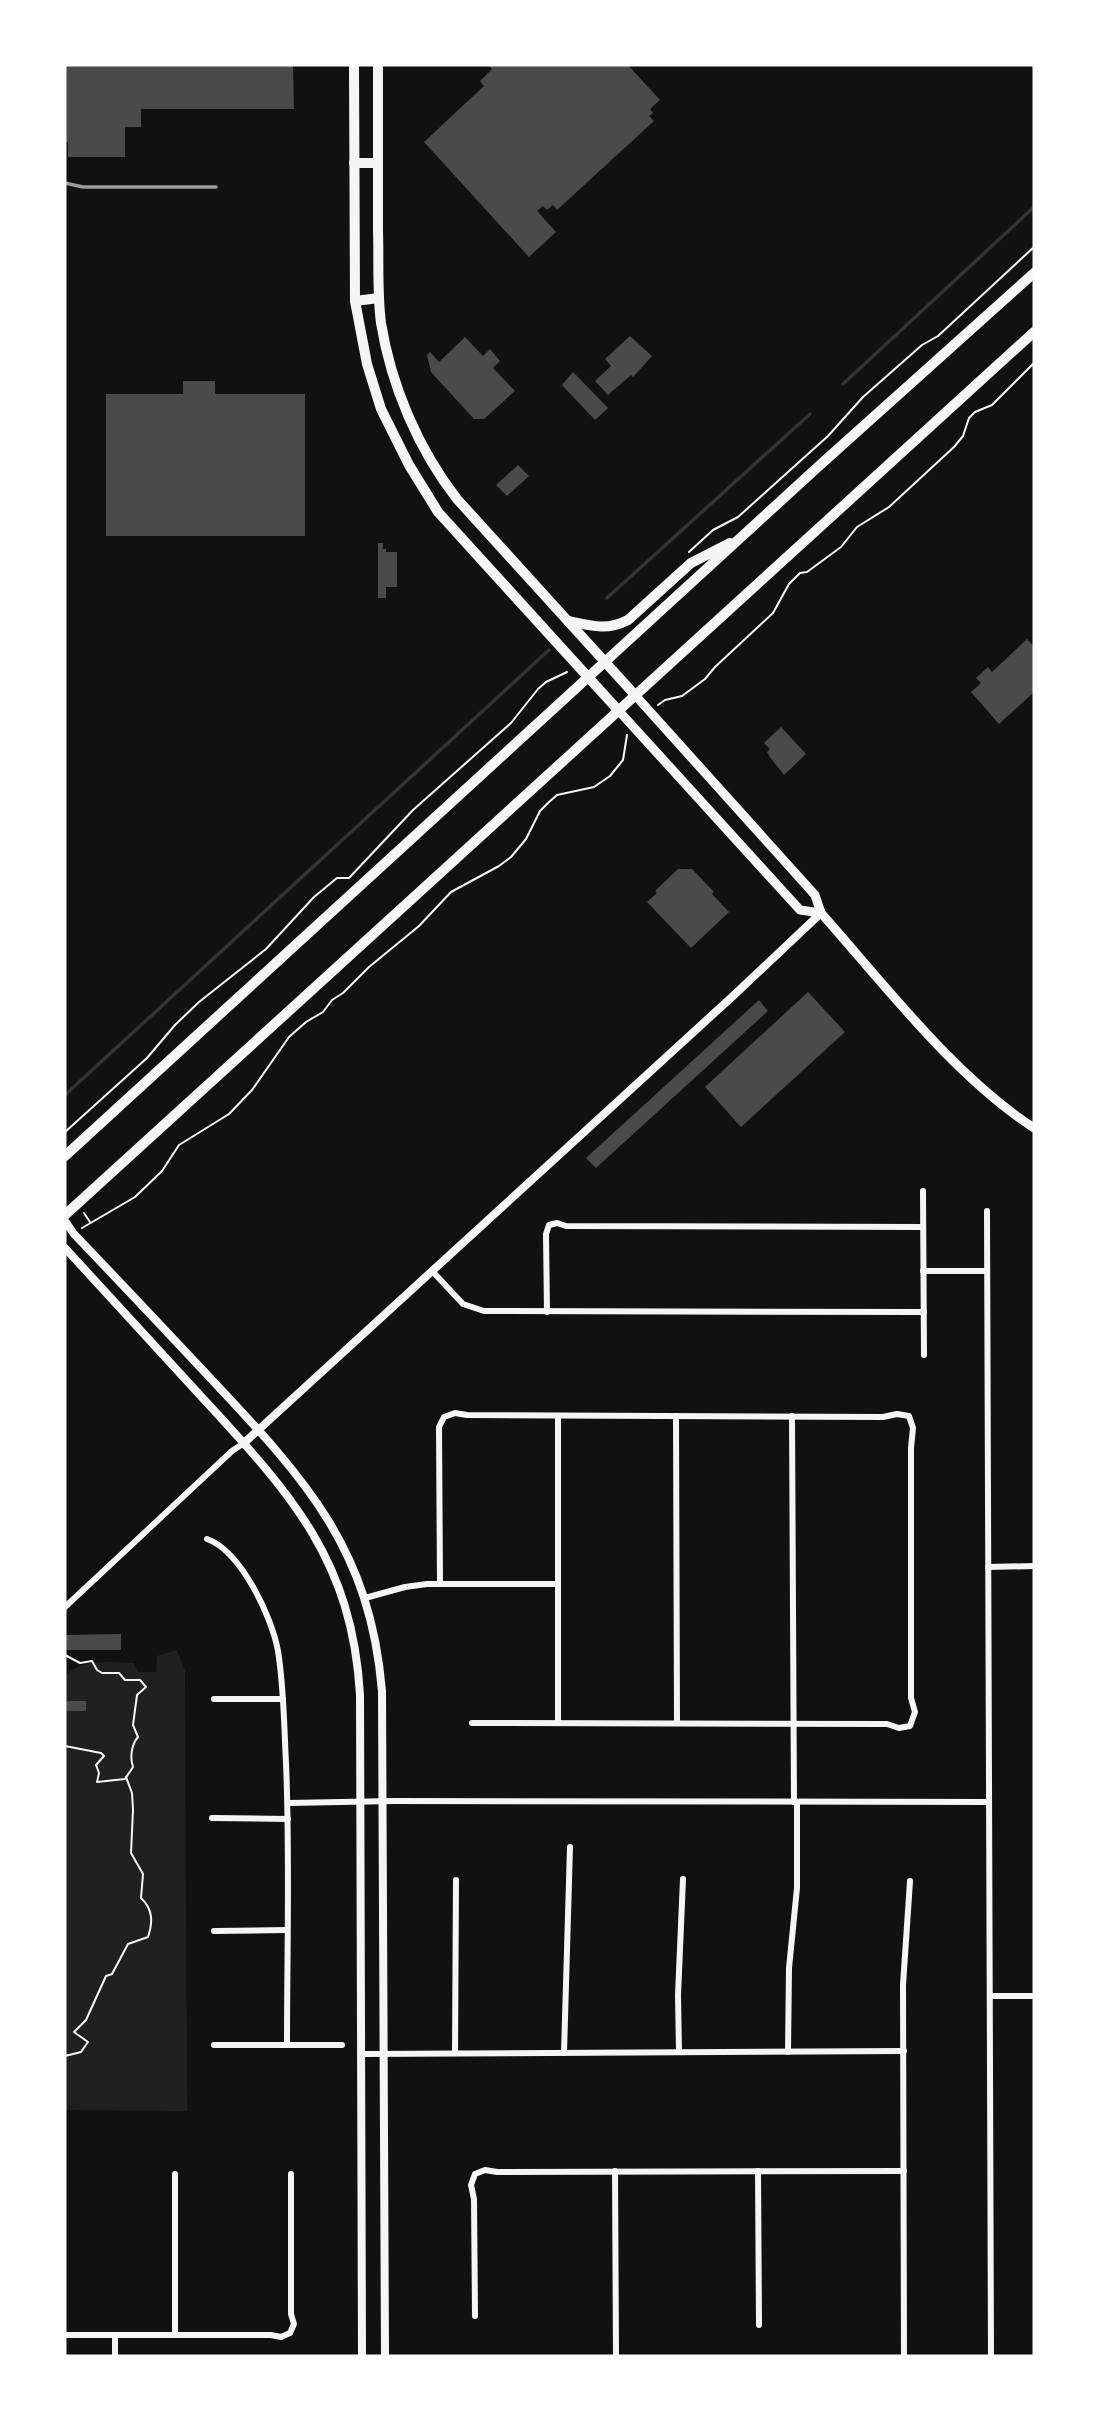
<svg xmlns="http://www.w3.org/2000/svg" width="1099" height="2421" viewBox="0 0 1099 2421" font-family="Rubik,sans-serif">
	<style>
		.green { fill: #202020 }
		.lines { fill: none; stroke-linecap: round; stroke-linejoin: round }
		.stream { stroke: #333; stroke-width: 3.5 }
		.building { fill: #4a4a4a }
		.path { stroke: #f5f5f5; stroke-width: 2 }
		.minor { stroke: #f5f5f5; stroke-width: 6 }
		.tertiary { stroke: #f5f5f5; stroke-width: 8 }
		.secondary { stroke: #f5f5f5; stroke-width: 9 }
		.primary { stroke: #f5f5f5; stroke-width: 10 }
		.rail { stroke: #9a9a9a; stroke-width: 3.5 }
	</style>
	<rect width="100%" height="100%" fill="#111"/>
	<path class="green" d="M 177,1650 L 185,1671 L 187,2111 L 65,2110 L 65,1676 C 82,1658 110,1662 134,1663 L 138,1672 L 156,1672 L 157,1656 Z"/>
	<g class="lines">
		<g class="stream">
			<polyline points="843,384 1034,207"/>
			<polyline points="607,598 810,414"/>
			<polyline points="65,1095 549,650"/>
		</g>
	</g>
	<g class="building">
		<polygon points="65,65 293,65 294,109 141,109 141,127 125,127 125,157 68,157 68,142 65,142"/>
		<polygon points="488,65 628,65 660,100 650,109 653,113 649,116 654,121 557,210 553,205 547,210 543,206 537,211 556,232 529,257 424,142 484,86 480,81 492,69"/>
		<polygon points="630,336 652,356 633,377 631,375 608,395 595,381 611,366 605,359"/>
		<polygon points="465,337 483,356 490,349 500,361 493,368 515,391 484,419 474,419 431,372 427,355 430,352 439,362"/>
		<polygon points="573,372 608,408 595,420 562,385"/>
		<polygon points="183,381 215,381 215,394 305,394 305,536 106,536 106,394 183,394"/>
		<polygon points="518,465 529,476 507,496 496,485"/>
		<polygon points="378,543 383,543 383,549 386,549 386,552 397,552 397,587 386,587 386,598 378,598"/>
		<polygon points="1027,639 1034,647 1034,692 999,724 971,692 981,683 976,678 988,667 992,672"/>
		<polygon points="781,727 806,754 784,775 770,757 767,752 770,749 764,743"/>
		<polygon points="678,869 692,869 714,892 712,894 729,912 691,948 647,902 657,893 655,891"/>
		<polygon points="808,992 845,1032 741,1127 705,1087"/>
		<polygon points="759,1000 768,1011 596,1168 586,1158"/>
		<polygon points="121,1634 121,1650 65,1650 65,1635"/>
		<polygon points="66,1701 86,1701 86,1711 67,1711"/>
	</g>
	<g class="lines">
		<g class="path">
			<polyline points="689,552 713,530 738,517 828,436 863,397 922,345 938,336 1034,247"/>
			<polyline points="658,705 665,700 682,696 705,679 715,667 773,613 789,584 800,573 807,572 841,547 857,527 889,507 954,447 963,436 969,418 975,412 992,405 1034,363"/>
			<polyline points="65,1132 147,1058 175,1025 199,1002 266,949 314,897 337,878 349,878 413,810 511,723 538,689 546,682 567,672"/>
			<polyline points="84,1213 90,1222"/>
			<polyline points="82,1228 135,1197 162,1171 179,1145 229,1114 252,1090 289,1037 306,1022 323,1012 332,1000 343,993 369,967 419,926 451,892 499,866 511,857 526,839 540,811 549,802 557,795 594,787 610,776 623,760 627,735"/>
			<path d="M 65,1655 L 80,1663 L 92,1661 L 97,1670 L 102,1673 L 119,1673 L 125,1680 L 140,1680 L 146,1687 L 137,1695 L 133,1725 L 138,1737 C 131,1745 130,1758 133,1767 L 125,1779 L 97,1782 L 99,1773 L 96,1765 L 104,1756 L 101,1753 L 65,1746"/>
			<path d="M 65,2056 L 81,2052 L 88,2042 L 74,2032 L 86,2020 L 106,1976 L 112,1974 L 128,1944 L 148,1937 C 153,1922 153,1909 141,1898 L 143,1874 L 131,1853 L 133,1810 L 132,1793 L 126,1777"/>
		</g>
		<g class="minor">
			<polyline points="923,1191 924,1355"/>
			<polyline points="987,1211 991,2356"/>
			<polyline points="923,1271 987,1271"/>
			<polyline points="433,1272 463,1304 484,1311 924,1312"/>
			<polyline points="547,1312 546,1234 549,1225 557,1223 566,1226 923,1227"/>
			<polyline points="558,1416 558,1723"/>
			<polyline points="676,1416 677,1723"/>
			<polyline points="792,1416 794,1802"/>
			<path d="M 207,1539 C 241,1551 272,1617 278,1651 C 284,1688 284,1726 286,1763 C 290,1857 287,1951 287,2045"/>
			<polyline points="988,1567 1034,1566"/>
			<polyline points="440,1584 439,1427 444,1417 455,1413 467,1415 883,1417 897,1414 909,1416 913,1428 911,1448 911,1698 915,1712 910,1726 899,1728 887,1724 472,1723"/>
			<polyline points="365,1598 405,1587 427,1584 558,1584"/>
			<polyline points="65,1607 232,1451 244,1443"/>
			<polyline points="214,1699 283,1699"/>
			<polyline points="288,1803 394,1801 989,1802"/>
			<polyline points="212,1818 288,1819"/>
			<polyline points="214,1931 287,1930"/>
			<polyline points="990,1996 1034,1996"/>
			<polyline points="214,2045 342,2045"/>
			<polyline points="679,2052 678,1995 683,1879"/>
			<polyline points="788,2052 789,1968 797,1888 797,1802"/>
			<polyline points="455,2053 456,1880"/>
			<polyline points="564,2053 570,1847"/>
			<polyline points="362,2054 904,2051"/>
			<polyline points="615,2171 616,2356"/>
			<polyline points="758,2171 759,2325"/>
			<polyline points="175,2174 175,2335"/>
			<polyline points="475,2316 474,2199 471,2185 475,2174 485,2170 497,2172 904,2171"/>
			<polyline points="65,2335 271,2335 281,2337 290,2333 294,2324 291,2314 291,2174"/>
			<polyline points="115,2335 115,2356"/>
			<polyline points="904,2356 903,1985 910,1881"/>
		</g>
		<g class="tertiary">
			<path d="M 65,1221 L 74,1234 C 121,1283 167,1332 213,1381 C 306,1480 370,1549 382,1691 L 385,2356"/>
			<path d="M 65,1248 C 109,1296 154,1345 198,1393 C 287,1490 352,1556 360,1695 L 362,2356"/>
			<polyline points="244,1443 733,996 821,913"/>
		</g>
		<g class="secondary">
			<path d="M 635,695 L 815,895 L 821,913 C 885,985 954,1076 1034,1128"/>
			<polyline points="618,710 800,910 821,913"/>
		</g>
		<g class="primary">
			<polyline points="354,65 355,301 367,364 381,409 409,465 438,512 618,710"/>
			<path d="M 378,65 C 378,120 378,176 378,231 C 379,261 377,293 381,323 C 391,385 418,449 457,499 L 635,695"/>
			<polyline points="354,163 378,163"/>
			<polyline points="355,301 379,298"/>
			<path d="M 568,621 C 591,626 607,631 628,620 L 691,563 L 730,543"/>
			<polyline points="65,1156 820,465 1034,273"/>
			<polyline points="65,1215 1034,332"/>
		</g>
		<polyline class="rail" points="65,183 83,187 216,187"/>
	</g>
	<rect width="1099" height="2421" fill="none" stroke="#ffffff" stroke-width="133"/>
</svg>
